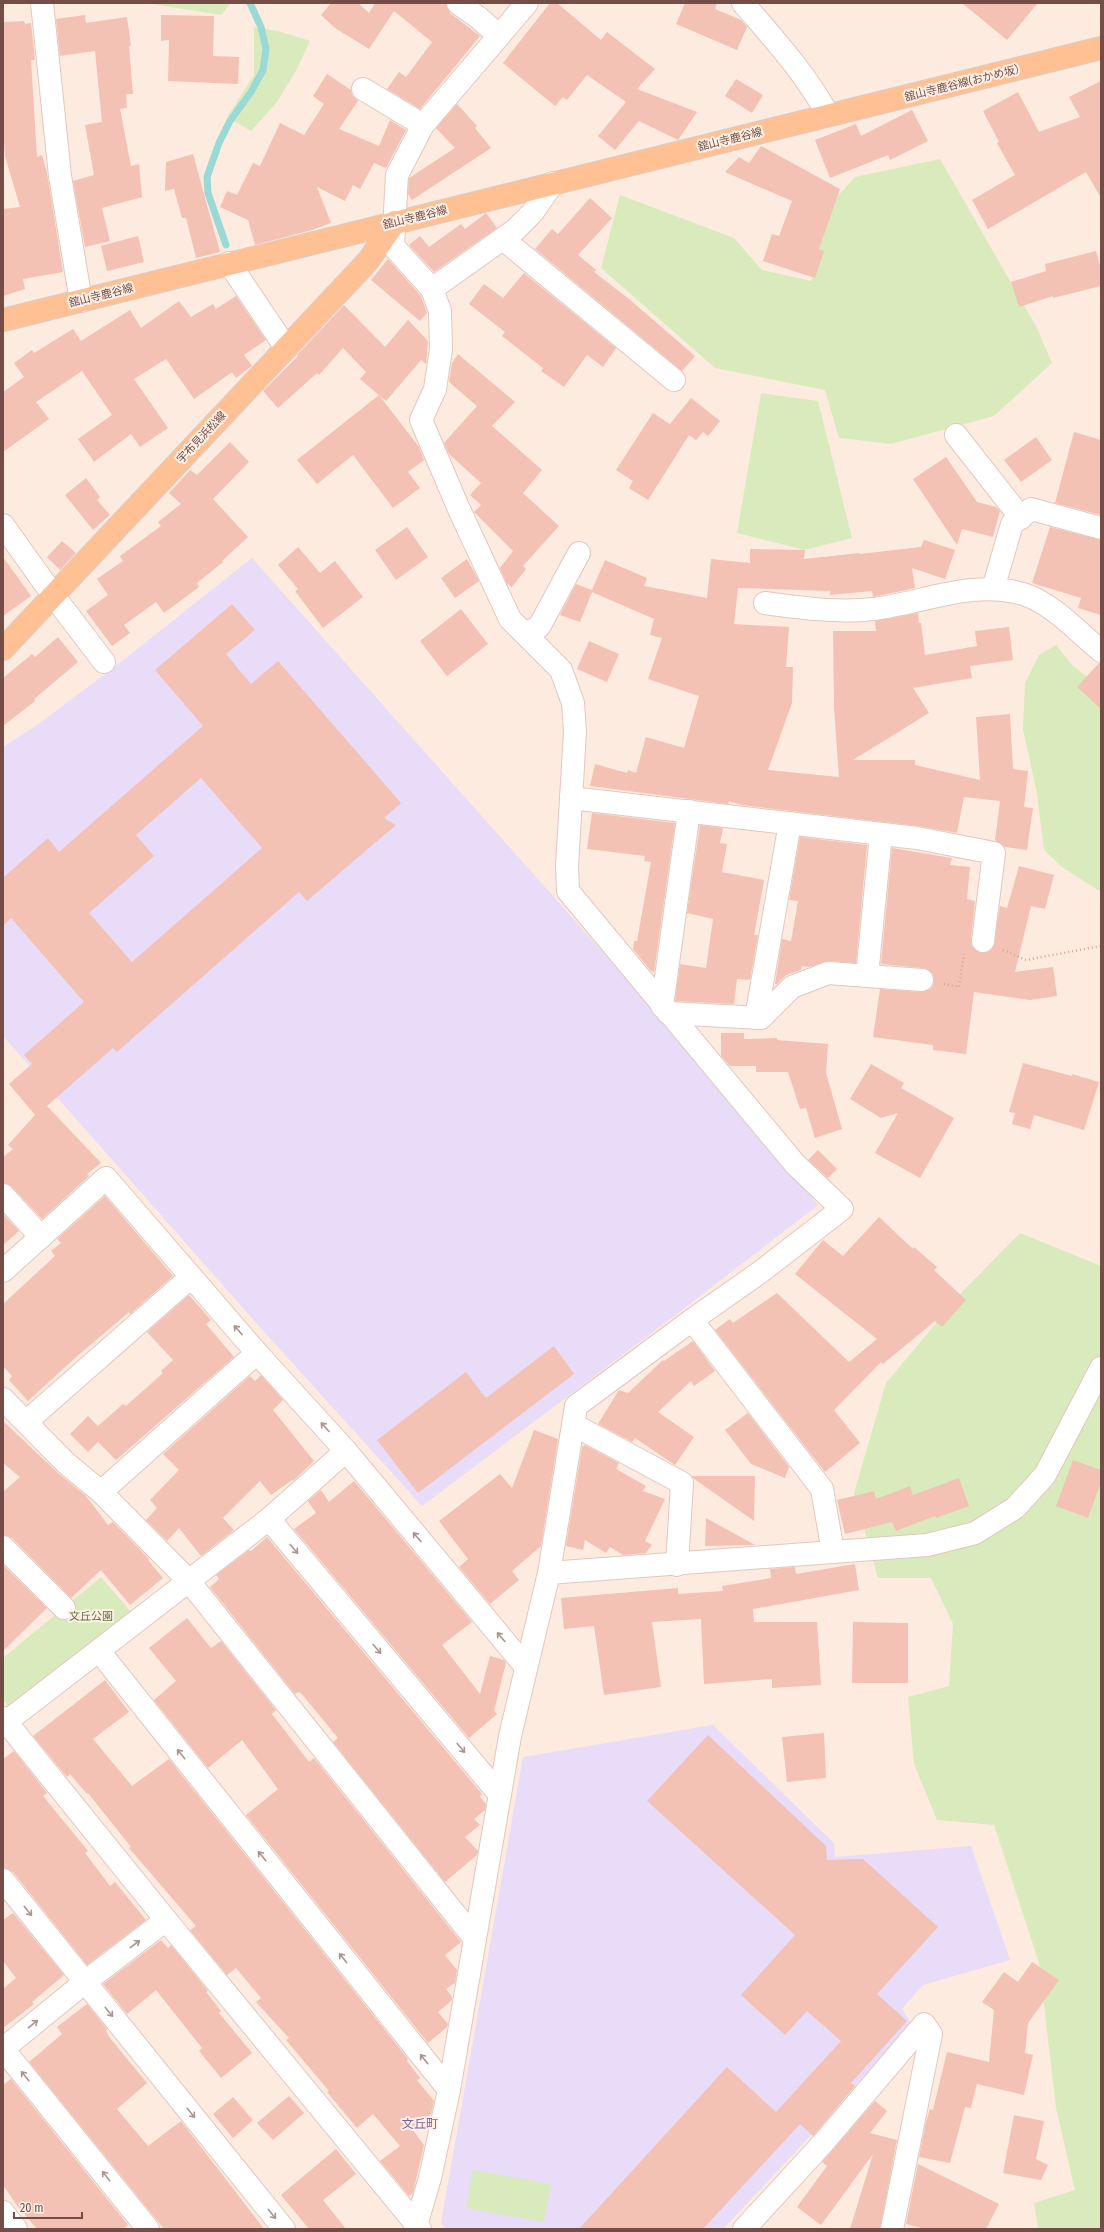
<svg xmlns="http://www.w3.org/2000/svg" width="1104" height="2232" viewBox="0 0 1104 2232" font-family="'Fira Sans Condensed','Noto Sans JP',sans-serif">
	<style>
		.education { fill: #e8dcf9 }
		.green { fill: #d9ebbd }
		.lines { fill: none; stroke-linecap: round; stroke-linejoin: round }
		.stream { stroke: #99d9d6; stroke-width: 7 }
		.building { fill: #f4c1b5; fill-rule: evenodd }
		.minor-casing { stroke: #e3c7be; stroke-width: 24 }
		.major-casing { stroke: #d8cdcb; stroke-width: 24 }
		.path { stroke: #d8a599; stroke-width: 2.5; stroke-dasharray: 1 3; stroke-linecap: butt }
		.minor { stroke: #fff; stroke-width: 22 }
		.major { stroke: #ffc194; stroke-width: 22 }
		.oneway { stroke: #ac9490 }
		.labels { text-anchor: middle; stroke-width: 4; stroke-linejoin: round; paint-order: stroke }
		.street-label { font-size: 11px; fill: #744d46; stroke: #fff0e6 }
		.park-label { font-size: 11px; fill: #58753b; stroke: #fff0e6 }
		.neighbourhood-label { font-size: 12px; fill: #7a6198; stroke: #fff0e6 }
	</style>
	<rect width="100%" height="100%" fill="#fdebdf"/>
	<g class="education">
		<polygon points="252,558 658,1014 818,1205 686,1307 422,1506 258,1325 3,1036 3,747 40,723 117,665"/>
		<polygon points="713,1725 834,1843 835,1857 971,1846 1010,1960 923,1985 902,2009 911,2023 804,2143 723,2229 446,2229 441,2223 523,1757"/>
	</g>
	<g class="green">
		<polygon points="145,3 231,3 221,15"/>
		<polygon points="254,27 278,31 310,41 297,69 277,102 251,131 227,117 254,75"/>
		<polygon points="940,159 1037,328 1052,363 994,416 891,444 839,438 825,390 715,368 601,268 620,195 734,238 762,270 812,281 813,223 855,177"/>
		<polygon points="761,393 818,401 852,538 805,550 737,533"/>
		<polygon points="1056,645 1072,665 1101,688 1101,892 1062,867 1044,850 1037,794 1023,729 1025,683 1039,655"/>
		<polygon points="1020,1233 1101,1266 1101,2229 1038,2229 1034,2203 1075,2190 1056,2108 1039,1963 994,1825 937,1820 914,1764 908,1697 949,1686 953,1624 931,1578 878,1578 854,1493 886,1383 963,1291"/>
		<polygon points="101,1577 132,1613 12,1710 3,1700 3,1658"/>
		<polygon points="473,2170 551,2184 544,2222 466,2208"/>
	</g>
	<g class="lines">
		<polyline class="stream" points="226,245 208,193 207,177 219,143 230,121 251,92 263,70 266,49 261,27 250,3"/>
	</g>
	<g class="building">
		<polygon points="331,3 358,3 369,13 375,3 446,3 450,13 480,36 420,109 387,89 399,72 406,77 432,42 394,11 369,49 335,28 321,15"/>
		<polygon points="550,3 557,3 601,40 607,32 655,69 637,89 697,112 678,140 639,121 615,150 598,136 626,102 587,75 567,100 563,97 555,106 503,63"/>
		<polygon points="685,3 717,3 715,9 741,20 747,27 737,50 676,24"/>
		<polygon points="962,3 1038,3 1007,40"/>
		<polygon points="85,15 86,23 127,17 131,46 129,46 133,94 126,94 127,108 120,109 131,166 139,164 142,197 102,208 110,241 85,247 73,181 94,175 85,125 102,122 95,51 60,56 56,19"/>
		<polygon points="161,15 214,16 213,56 239,57 238,84 168,81 169,40 161,41"/>
		<polygon points="24,21 25,24 31,23 35,60 31,60 37,157 42,155 47,173 63,272 23,279 25,289 3,296 3,209 20,207 5,156 3,127 3,22"/>
		<polygon points="327,74 351,90 352,95 358,101 339,129 379,146 390,120 406,130 386,168 374,163 360,189 353,185 345,201 317,187 331,223 312,230 255,245 248,220 220,207 227,191 237,195 253,163 260,166 280,123 304,135 324,104 313,96"/>
		<polygon points="736,79 763,95 752,113 725,96"/>
		<polygon points="1101,81 1101,198 1086,172 988,229 972,200 1015,175 997,143 999,142 983,111 1018,92 1039,132 1080,117 1069,97"/>
		<polygon points="457,104 477,126 475,128 491,148 412,200 408,194 409,178 455,148 436,128"/>
		<polygon points="912,110 928,141 890,160 888,155 830,178 815,140 856,124 861,136"/>
		<polygon points="761,146 840,189 819,249 824,251 815,278 763,261 772,234 779,236 792,201 725,172 739,157 749,163"/>
		<polygon points="193,154 220,252 196,258 186,218 182,218 174,189 165,191 166,162"/>
		<polygon points="590,198 612,218 578,255 596,270 594,272 629,299 695,356 682,371 535,249 552,229 558,234"/>
		<polygon points="486,213 497,228 434,272 409,245 420,236 429,247 461,224 465,229"/>
		<polygon points="138,236 144,262 107,271 101,246"/>
		<polygon points="1096,251 1101,269 1101,286 1053,298 1053,296 1019,307 1011,282 1046,271 1045,264"/>
		<polygon points="388,259 421,296 427,313 420,321 371,280"/>
		<polygon points="524,273 616,348 603,367 587,355 564,387 541,371 543,368 502,336 505,332 469,304 484,284 503,298"/>
		<polygon points="236,296 266,340 244,355 252,366 236,378 232,372 194,399 166,359 134,379 168,428 140,447 131,434 94,462 78,439 112,415 82,371 36,402 49,419 3,452 3,392 24,377 14,363 32,350 34,353 73,329 81,341 130,310 141,328 179,301 191,317 213,304 216,309"/>
		<polygon points="344,305 385,347 408,320 428,341 426,364 421,360 386,401 360,379 366,372 343,348 319,375 317,373 278,408 263,391 298,356 297,355"/>
		<polygon points="458,354 515,402 492,426 542,470 523,493 559,526 523,566 526,569 512,587 507,584 500,568 513,551 474,512 481,505 470,495 481,483 449,454 444,443 477,406 449,382 452,363"/>
		<polygon points="379,395 419,447 424,460 408,472 420,488 393,508 353,455 317,484 297,460"/>
		<polygon points="691,398 720,421 708,436 703,432 696,440 689,435 648,500 629,488 633,481 616,470 653,413 670,424"/>
		<polygon points="1074,432 1101,440 1101,515 1055,503"/>
		<polygon points="1036,437 1052,460 1021,482 1004,460"/>
		<polygon points="230,442 249,462 213,499 248,537 222,561 223,562 197,583 199,587 164,613 156,602 124,625 130,633 112,646 86,611 108,595 97,579 123,561 120,556 161,526 158,522 181,504 169,493 190,470 197,475"/>
		<polygon points="946,457 977,502 996,507 1000,511 993,537 962,529 957,545 913,479"/>
		<polygon points="86,478 100,497 97,500 110,515 93,530 65,495"/>
		<polygon points="407,527 428,557 396,580 375,550"/>
		<polygon points="1050,527 1101,540 1101,615 1078,608 1081,598 1032,583"/>
		<polygon points="924,540 955,550 945,579 912,568 915,588 873,597 872,591 830,595 830,591 738,588 734,624 789,627 786,667 793,667 792,703 768,770 839,777 834,708 833,631 876,631 875,621 918,613 919,623 921,623 925,655 977,646 975,631 1009,627 1013,660 970,666 972,678 913,688 929,713 853,760 915,760 915,765 980,780 976,717 1010,714 1013,769 1028,771 1024,807 1033,808 1027,850 1005,847 995,840 1000,801 964,797 957,833 918,826 742,805 729,801 728,804 590,786 595,764 627,773 628,770 636,773 646,737 684,748 699,696 648,679 662,638 650,635 654,619 592,592 580,622 560,615 576,584 592,590 605,560 647,578 644,586 707,598 711,559 750,563 750,549 805,550 804,559 859,553 860,554 921,547"/>
		<polygon points="62,541 76,553 60,570 47,557"/>
		<polygon points="298,547 320,573 335,561 363,597 323,628 295,591 298,589 278,565"/>
		<polygon points="3,557 31,596 3,616"/>
		<polygon points="467,559 479,581 455,598 441,578"/>
		<path d="M 232,604 L 255,630 L 226,654 L 251,684 L 278,661 L 401,803 L 384,818 L 396,825 L 307,901 L 299,892 L 117,1052 L 113,1048 L 47,1106 L 101,1163 L 87,1174 L 89,1176 L 42,1219 L 12,1187 L 3,1183 L 3,1157 L 13,1149 L 8,1145 L 35,1115 L 9,1084 L 32,1064 L 24,1055 L 84,1002 L 11,918 L 3,926 L 3,878 L 48,838 L 59,852 L 203,726 L 155,670 ZM 201,778 L 262,848 L 132,962 L 89,913 L 154,856 L 136,835 Z"/>
		<polygon points="461,609 488,644 447,676 420,641"/>
		<polygon points="58,637 78,662 34,699 35,701 3,726 3,678 32,654 35,657"/>
		<polygon points="589,641 619,654 607,682 577,669"/>
		<polygon points="1099,663 1101,663 1101,709 1077,687"/>
		<polygon points="592,813 675,823 654,972 651,971 633,949 634,941 637,941 651,862 644,861 645,856 587,849"/>
		<polygon points="700,825 723,828 720,843 727,844 722,872 764,880 754,935 758,935 750,980 737,979 734,1004 675,1001 680,964 706,968 713,919 687,913"/>
		<polygon points="800,837 867,845 856,963 829,961 809,967 802,966 801,970 786,975 777,984 775,984 782,939 791,941 798,901 789,900"/>
		<polygon points="892,848 952,858 950,865 970,867 967,899 975,901 971,940 972,946 981,953 988,952 993,948 1000,906 1007,908 1019,866 1054,875 1045,909 1031,906 1015,972 1053,967 1057,996 1030,1000 974,992 966,1054 933,1050 933,1045 873,1037 880,989 921,992 932,987 934,981 933,974 923,968 881,964"/>
		<polygon points="721,1033 744,1033 744,1039 777,1038 777,1040 828,1044 826,1073 842,1129 815,1138 806,1108 800,1109 788,1072 756,1072 756,1066 730,1066 721,1056"/>
		<polygon points="1023,1063 1072,1076 1072,1074 1099,1082 1084,1130 1034,1115 1030,1129 1012,1124 1015,1113 1009,1112"/>
		<polygon points="871,1064 904,1083 901,1088 954,1118 920,1178 875,1153 898,1113 881,1118 850,1099"/>
		<polygon points="818,1150 837,1169 828,1178 808,1160"/>
		<polygon points="105,1196 173,1276 130,1314 129,1312 75,1358 28,1401 9,1380 12,1376 3,1366 3,1304 55,1256 51,1251 61,1243 57,1239"/>
		<polygon points="3,1214 19,1231 3,1245"/>
		<polygon points="879,1217 913,1249 914,1247 937,1267 934,1270 966,1300 942,1327 935,1321 883,1364 881,1362 834,1410 860,1443 825,1472 715,1330 730,1319 733,1323 777,1293 849,1362 877,1339 795,1274 823,1240 843,1256"/>
		<polygon points="189,1295 211,1320 206,1324 234,1357 116,1460 98,1442 88,1452 70,1434 88,1416 98,1426 123,1404 126,1406 163,1373 161,1371 173,1360 147,1332"/>
		<polygon points="693,1341 715,1371 694,1386 691,1381 658,1412 694,1437 675,1465 635,1438 632,1442 598,1424 619,1390 628,1393 663,1360 664,1361"/>
		<polygon points="554,1346 574,1374 418,1493 377,1440 466,1372 486,1398"/>
		<polygon points="261,1375 283,1400 273,1410 314,1461 293,1481 292,1480 271,1495 260,1481 223,1518 234,1530 201,1556 179,1528 167,1541 146,1520 157,1508 150,1500 179,1470 163,1454 250,1376 255,1381"/>
		<polygon points="748,1413 789,1467 785,1478 751,1464 725,1430"/>
		<polygon points="3,1421 58,1473 86,1496 108,1525 113,1522 149,1559 148,1560 163,1578 130,1605 101,1570 71,1598 12,1538 3,1535 3,1492 20,1477 3,1463"/>
		<polygon points="534,1430 558,1439 541,1546 512,1571 519,1580 490,1604 459,1567 468,1559 439,1521 500,1474 512,1488"/>
		<polygon points="585,1445 619,1463 616,1469 646,1486 643,1491 665,1499 645,1541 652,1545 646,1553 623,1555 610,1547 606,1553 585,1540 583,1550 566,1546 582,1447"/>
		<polygon points="1073,1460 1101,1470 1101,1482 1088,1518 1056,1506"/>
		<polygon points="692,1476 755,1476 754,1521 693,1478"/>
		<polygon points="959,1478 969,1506 936,1518 935,1516 896,1531 892,1522 845,1534 837,1500 874,1491 876,1499 910,1486 913,1495"/>
		<polygon points="354,1481 472,1622 442,1645 480,1694 490,1656 504,1660 506,1663 494,1711 497,1714 469,1738 294,1529 316,1513 308,1501 321,1490 329,1502"/>
		<polygon points="706,1518 755,1545 705,1546"/>
		<polygon points="267,1537 482,1794 480,1797 486,1804 485,1810 474,1819 480,1825 465,1837 478,1851 477,1855 445,1882 333,1742 338,1738 301,1693 298,1692 295,1694 210,1587 219,1579 216,1575 249,1550 251,1551"/>
		<polygon points="855,1564 859,1590 753,1609 754,1622 817,1622 821,1685 772,1688 772,1679 704,1684 701,1619 652,1622 661,1687 604,1695 594,1626 564,1629 561,1598 678,1588 678,1594 723,1591 722,1586 771,1578 770,1569 795,1567 796,1574"/>
		<polygon points="3,1565 47,1608 3,1651"/>
		<polygon points="187,1618 211,1648 221,1641 276,1710 272,1714 309,1762 314,1758 461,1942 445,1955 457,1970 455,1983 446,1989 452,1997 452,2000 438,2012 448,2024 447,2027 428,2043 246,1815 278,1789 242,1740 208,1768 154,1700 176,1681 149,1648"/>
		<polygon points="853,1622 908,1623 908,1683 852,1683"/>
		<polygon points="105,1680 129,1712 93,1739 132,1786 169,1759 408,2059 407,2061 420,2078 417,2080 434,2101 431,2114 412,2129 424,2145 413,2193 409,2196 380,2161 400,2146 373,2114 357,2128 327,2092 329,2091 286,2040 289,2038 256,2002 261,1998 236,1968 227,1975 190,1930 196,1926 129,1848 131,1847 88,1793 87,1794 70,1774 67,1777 33,1736"/>
		<polygon points="824,1733 826,1778 787,1782 782,1737"/>
		<polygon points="708,1735 826,1846 827,1860 863,1859 938,1927 877,1994 907,2021 851,2083 855,2086 813,2136 800,2124 703,2229 579,2229 727,2067 776,2112 841,2041 807,2011 785,2035 741,1995 795,1935 647,1801"/>
		<polygon points="14,1751 47,1793 43,1796 88,1851 85,1853 110,1886 115,1882 146,1920 87,1965 13,1872 3,1868 3,1759"/>
		<polygon points="13,1913 64,1975 32,2002 34,2004 3,2028 3,1989 16,1978 3,1961 3,1920"/>
		<polygon points="161,1940 168,1948 171,1945 208,1991 206,1992 221,2011 219,2013 252,2053 221,2078 199,2051 202,2048 156,1990 127,2014 103,1984"/>
		<polygon points="1032,1962 1059,1980 1028,2023 1025,2053 1033,2055 1024,2095 977,2084 971,2108 965,2107 950,2163 919,2157 926,2122 930,2109 933,2110 947,2052 989,2062 994,2010 982,2002 1004,1972 1018,1982"/>
		<polygon points="87,2004 107,2029 106,2031 110,2038 147,2083 117,2109 148,2146 181,2121 264,2229 164,2229 29,2062 62,2034 57,2027"/>
		<polygon points="11,2079 128,2225 123,2229 37,2229 16,2204 3,2185 3,2085"/>
		<polygon points="289,2096 304,2113 273,2140 257,2123"/>
		<polygon points="233,2097 253,2120 233,2138 213,2114"/>
		<polygon points="875,2101 887,2111 870,2133 897,2140 880,2229 850,2229 873,2154 821,2225 797,2207 827,2166 822,2162"/>
		<polygon points="1014,2115 1044,2121 1036,2159 1048,2165 1041,2180 1003,2173"/>
		<polygon points="336,2149 356,2174 323,2200 346,2229 309,2229 281,2195"/>
		<polygon points="918,2164 999,2204 986,2229 925,2229 906,2224"/>
	</g>
	<g class="lines">
		<g class="minor-casing">
			<g id="minor">
				<polyline points="42,3 60,176 81,301"/>
				<polyline points="458,3 479,18 499,36"/>
				<polyline points="527,3 423,125 397,175 393,246 432,289 440,311 441,349 435,389 421,420 458,507 510,619 561,670 573,703 575,732 567,866 568,891 795,1164 842,1209 759,1273 692,1320 822,1489 833,1552"/>
				<path d="M 743,3 C 773,38 806,74 828,115"/>
				<polyline points="363,89 423,125"/>
				<polyline points="503,239 674,380"/>
				<polyline points="229,263 286,348"/>
				<polyline points="432,289 515,230 533,212 553,183"/>
				<polyline points="956,435 1021,518"/>
				<polyline points="3,525 53,595 104,662"/>
				<polyline points="993,589 1012,524 1031,509 1101,528"/>
				<path d="M 765,603 C 801,608 838,613 874,609 C 923,603 973,579 1023,594 C 1052,603 1078,632 1101,651"/>
				<polyline points="526,633 539,627 579,553"/>
				<polyline points="571,798 917,838 994,853 983,941"/>
				<polyline points="867,976 881,834"/>
				<polyline points="662,1006 689,811"/>
				<polyline points="668,1013 761,1018 792,987 828,973 922,980"/>
				<polyline points="756,1018 790,823"/>
				<polyline points="3,1195 41,1237"/>
				<polyline points="3,1271 106,1178 257,1353 346,1451 526,1667"/>
				<polyline points="3,1399 66,1463 101,1492 188,1580 475,1939"/>
				<polyline points="26,1422 191,1277"/>
				<polyline points="574,1425 682,1483 677,1565"/>
				<polyline points="101,1492 257,1353"/>
				<polyline points="269,1519 500,1795"/>
				<polyline points="3,1547 64,1608"/>
				<polyline points="549,1573 576,1406 692,1320"/>
				<polyline points="99,1651 449,2090"/>
				<polyline points="3,1718 166,1920 420,2229"/>
				<polyline points="6,1722 269,1519 346,1451"/>
				<polyline points="3,1880 284,2229"/>
				<polyline points="3,2049 148,2229"/>
				<polyline points="3,2049 85,1982 166,1920"/>
				<polyline points="3,2212 16,2229"/>
				<polyline points="415,2229 430,2178 449,2090 510,1736 549,1573 927,1545 975,1533 1015,1508 1045,1475 1101,1368"/>
				<polyline points="744,2229 824,2142 924,2024 931,2034 892,2229"/>
			</g>
		</g>
		<g class="major-casing">
			<g id="major">
				<polyline points="3,320 1101,48"/>
				<polyline points="3,649 368,261 395,222"/>
			</g>
		</g>
		<g class="path">
			<polyline points="1003,950 1026,960 1101,946"/>
			<polyline points="944,984 959,987 964,954"/>
		</g>
		<use href="#minor" class="minor"/>
		<use href="#major" class="major"/>
	</g>
	<defs><path id="oneway-shaft" d="M-6 0H5M1.5-3L5.5 0L1.5 3" fill="none" stroke-width="1.6" stroke-linecap="round" stroke-linejoin="round"/></defs>
	<g class="oneway">
		<use href="#oneway-shaft" transform="translate(238 1330) rotate(-131)"/>
		<use href="#oneway-shaft" transform="translate(325 1427) rotate(-132)"/>
		<use href="#oneway-shaft" transform="translate(417 1537) rotate(-130)"/>
		<use href="#oneway-shaft" transform="translate(294 1549) rotate(50)"/>
		<use href="#oneway-shaft" transform="translate(501 1637) rotate(-130)"/>
		<use href="#oneway-shaft" transform="translate(377 1649) rotate(50)"/>
		<use href="#oneway-shaft" transform="translate(461 1748) rotate(50)"/>
		<use href="#oneway-shaft" transform="translate(181 1754) rotate(-129)"/>
		<use href="#oneway-shaft" transform="translate(262 1856) rotate(-129)"/>
		<use href="#oneway-shaft" transform="translate(28 1911) rotate(51)"/>
		<use href="#oneway-shaft" transform="translate(135 1944) rotate(-37)"/>
		<use href="#oneway-shaft" transform="translate(343 1958) rotate(-129)"/>
		<use href="#oneway-shaft" transform="translate(109 2012) rotate(51)"/>
		<use href="#oneway-shaft" transform="translate(33 2024) rotate(-39)"/>
		<use href="#oneway-shaft" transform="translate(424 2059) rotate(-129)"/>
		<use href="#oneway-shaft" transform="translate(25 2076) rotate(-129)"/>
		<use href="#oneway-shaft" transform="translate(191 2113) rotate(51)"/>
		<use href="#oneway-shaft" transform="translate(106 2176) rotate(-128)"/>
		<use href="#oneway-shaft" transform="translate(272 2214) rotate(51)"/>
	</g>
	<g class="labels">
		<g class="street-label">
			<text transform="translate(965 82) rotate(-14)" y="4">舘山寺鹿谷線(おかめ坂）</text>
			<text transform="translate(730 139) rotate(-14)" y="4">舘山寺鹿谷線</text>
			<text transform="translate(415 217) rotate(-14)" y="4">舘山寺鹿谷線</text>
			<text transform="translate(101 295) rotate(-14)" y="4">舘山寺鹿谷線</text>
			<text transform="translate(201 437) rotate(-47)" y="4">宇布見浜松線</text>
		</g>
		<g class="park-label">
			<text x="91" y="1620">文丘公園</text>
		</g>
		<g class="neighbourhood-label">
			<text x="420" y="2128">文丘町</text>
		</g>
	</g>
	<rect width="1104" height="2232" fill="none" stroke="#744d46" stroke-width="8"/>
	<path d="M14 2212v6h68v-6" fill="none" stroke="#744d46" stroke-width="2"/>
	<text x="20" y="2212" font-size="12" fill="#744d46" stroke="#fff0e6" stroke-width="3" paint-order="stroke">20 m</text>
</svg>
